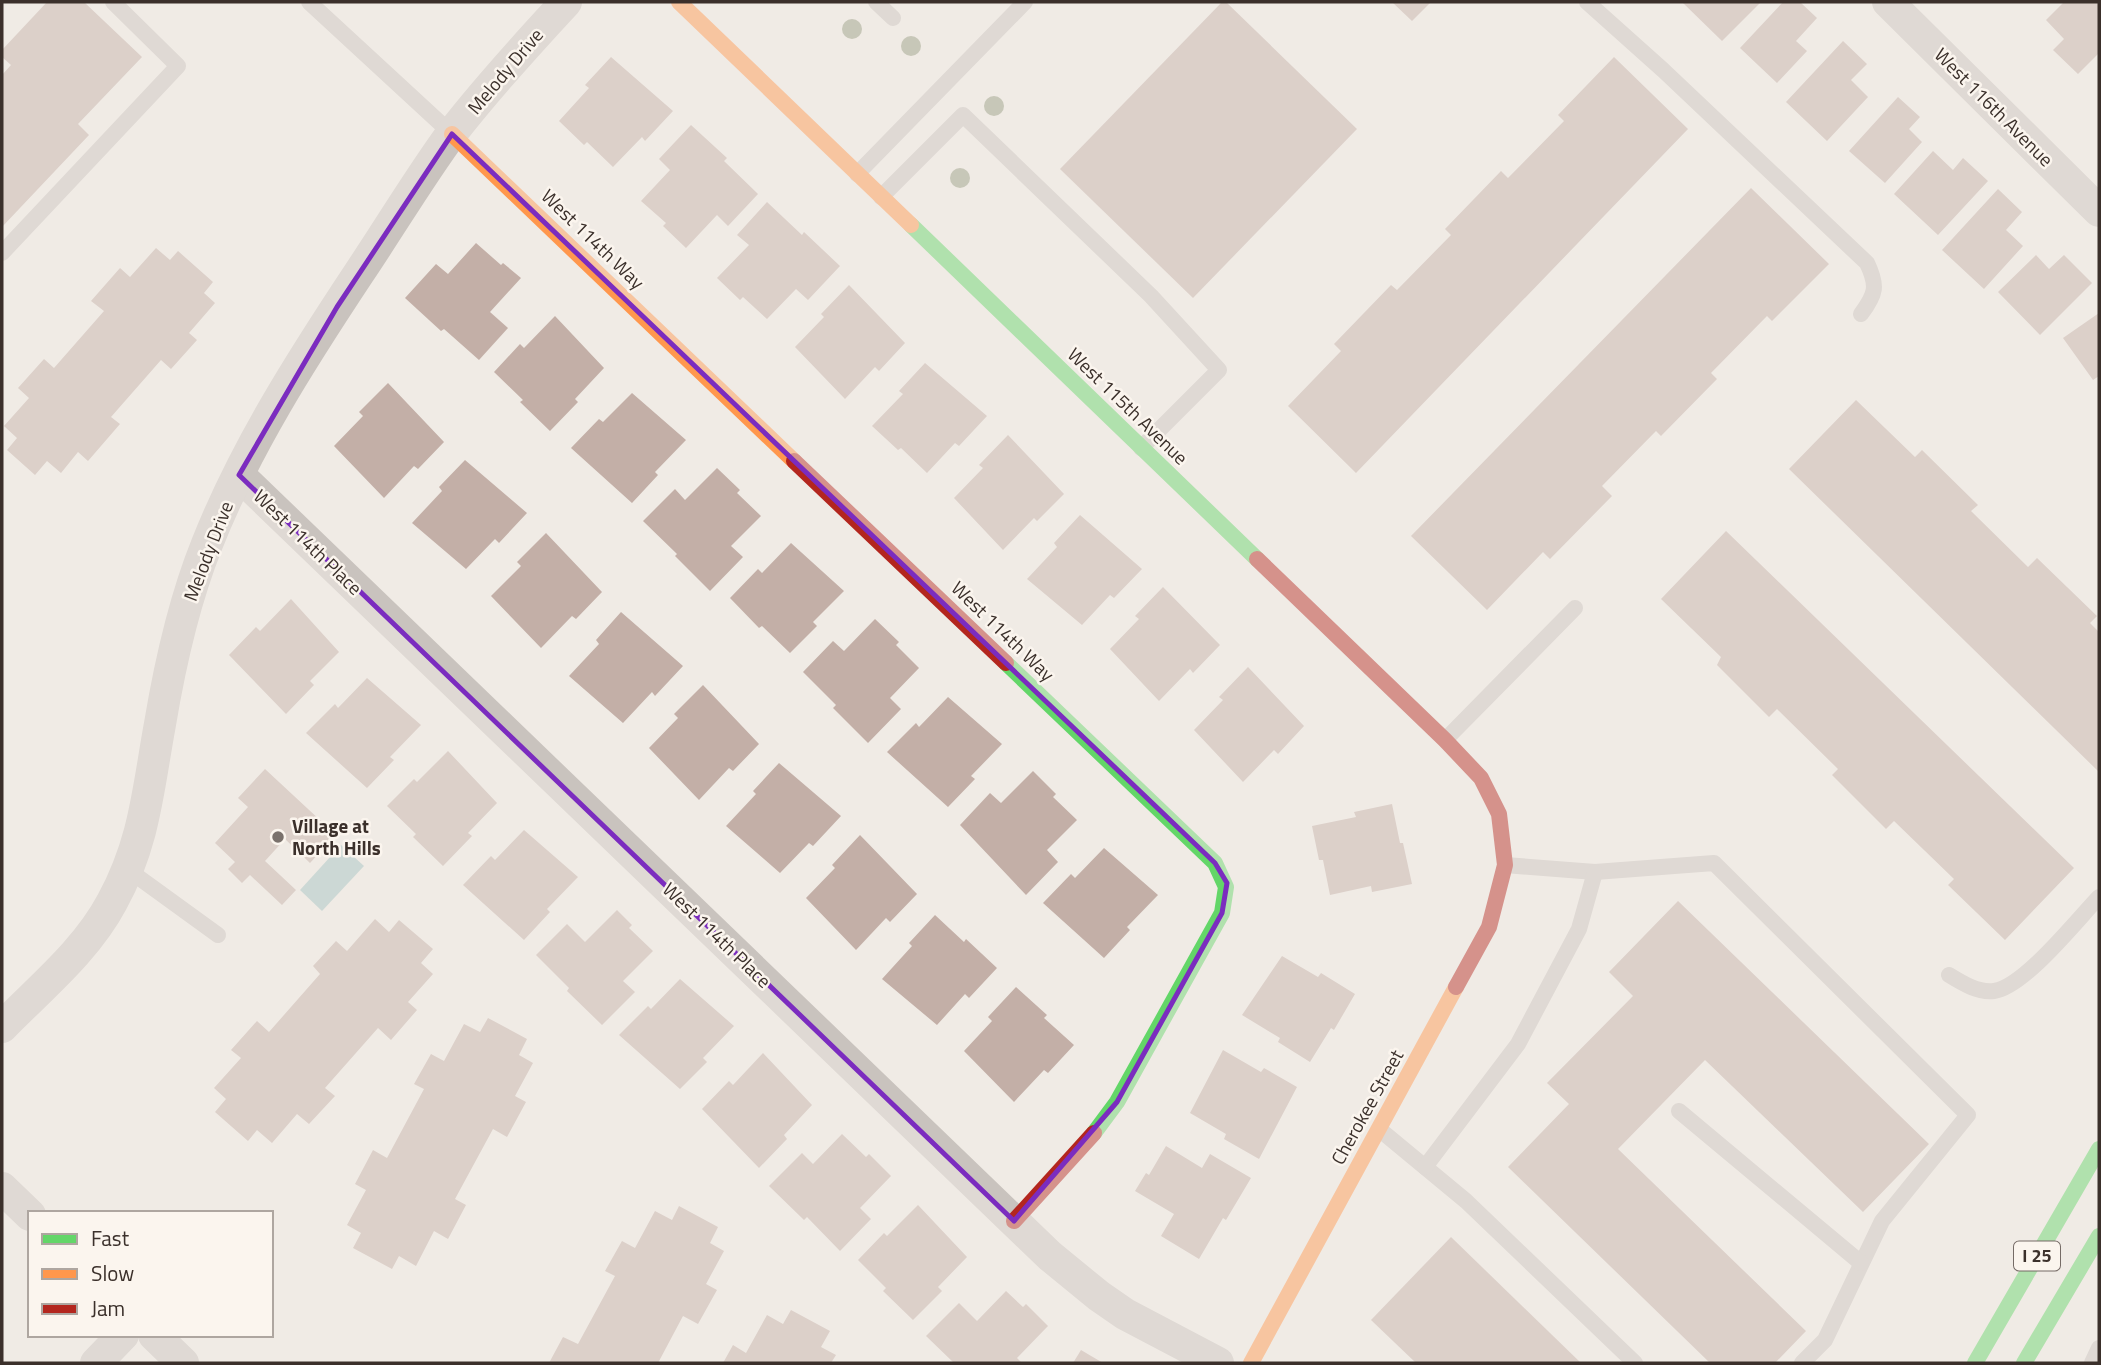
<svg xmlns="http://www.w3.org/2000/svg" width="2101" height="1365" viewBox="0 0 2101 1365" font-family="'Titillium Web',sans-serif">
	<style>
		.water { fill: #a1c2c1 }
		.building { fill: #c3afa7 }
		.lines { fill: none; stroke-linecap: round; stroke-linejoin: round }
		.lane { stroke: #c9c3be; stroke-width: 16 }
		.street { stroke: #c9c3be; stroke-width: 32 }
		.fast { stroke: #63d668; stroke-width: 16 }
		.slow { stroke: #ff974d; stroke-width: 16 }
		.jam { stroke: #b3261e; stroke-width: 16 }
		.tree { fill: #959b80 }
		.marked { fill: none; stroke: #7b2cbf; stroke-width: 5; stroke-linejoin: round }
		.poi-dot { fill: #7a716c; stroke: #fbf5ee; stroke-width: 2.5 }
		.labels { text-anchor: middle; stroke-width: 5; stroke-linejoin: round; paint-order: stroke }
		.shield { fill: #fbf5ee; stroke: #756b66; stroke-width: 2 }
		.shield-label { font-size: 18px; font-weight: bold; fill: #3b302b }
		.street-label { font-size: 19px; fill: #3b302b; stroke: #fbf5ee }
		.poi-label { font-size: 19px; font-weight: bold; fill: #3b302b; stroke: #fbf5ee; text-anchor: start }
	</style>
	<rect width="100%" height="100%" fill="#f0ebe5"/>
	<polygon class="water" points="341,845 364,866 322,911 300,890"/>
	<g class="building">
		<polygon points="47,2 84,2 142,57 78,124 89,135 2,227 2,75 11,65 2,57 2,50"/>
		<polygon points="1222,2 1226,2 1357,129 1193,298 1060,169"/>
		<polygon points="1392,2 1431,2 1412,21"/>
		<polygon points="1682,2 1761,2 1722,41"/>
		<polygon points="1783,2 1800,2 1817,18 1796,41 1807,51 1777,83 1740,48"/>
		<polygon points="2064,2 2099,2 2099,53 2078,74 2053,50 2064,39 2046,20"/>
		<polygon points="1843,41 1867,64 1851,80 1868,97 1827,141 1786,102"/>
		<polygon points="611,57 673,111 645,141 642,137 613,167 587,142 584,145 559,121 589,88 585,85"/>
		<polygon points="1614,57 1688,129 1356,473 1288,406 1341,351 1334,344 1391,285 1397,290 1451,235 1445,229 1501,171 1508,178 1564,121 1558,115"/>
		<polygon points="1898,97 1920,117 1909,129 1922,142 1885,183 1849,151"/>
		<polygon points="691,125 727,158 724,161 758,194 728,226 717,215 686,248 663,226 666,223 641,201 670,170 659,159"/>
		<polygon points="1933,151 1953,170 1963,158 1988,181 1938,235 1894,194"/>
		<polygon points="1751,188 1829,264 1772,321 1767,316 1711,373 1717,379 1661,436 1656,431 1602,486 1612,496 1550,559 1543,552 1487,610 1411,536"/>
		<polygon points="1998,189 2022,212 2006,230 2023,246 1984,289 1942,250"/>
		<polygon points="767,202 802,235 804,232 840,266 808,300 796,289 767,319 743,297 740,300 717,278 749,245 737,235"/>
		<polygon points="476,243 501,265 503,263 521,278 490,312 508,328 479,360 444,329 441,331 405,298 436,264 448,274"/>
		<polygon points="156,248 170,260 178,251 213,282 204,293 215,303 189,333 197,340 171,369 161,360 111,417 120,424 88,461 78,452 61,473 47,461 35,475 7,450 17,438 4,426 29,398 18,388 44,359 54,368 104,311 91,301 120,268 130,277"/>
		<polygon points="2036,255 2049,269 2064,255 2092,283 2040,335 1998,292"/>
		<polygon points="849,285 905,343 879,371 875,367 845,399 795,347 824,317 821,314"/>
		<polygon points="2099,313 2099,376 2093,380 2063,338"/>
		<polygon points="555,316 604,368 575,399 578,402 550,431 520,402 523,400 494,372 520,344 524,348"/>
		<polygon points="925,363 987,416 959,446 955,443 927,473 901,448 898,450 872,426 903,394 899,391"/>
		<polygon points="388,383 444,442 418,469 414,466 384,498 334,446 363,416 359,412"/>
		<polygon points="632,393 686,440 655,472 658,475 632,503 571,448 599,419 603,422"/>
		<polygon points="1856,400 1915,457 1922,450 1978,505 1971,511 2028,567 2037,558 2097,616 2090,623 2099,632 2099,772 1789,469"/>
		<polygon points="1008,435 1064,494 1037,521 1034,518 1003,550 954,498 983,468 979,465"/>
		<polygon points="465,460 527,513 499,543 495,539 466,569 412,523 442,491 439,487"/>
		<polygon points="717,468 740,490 737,493 761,516 731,546 743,557 710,591 675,556 677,554 643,521 675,489 685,500"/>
		<polygon points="1080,515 1142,569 1114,598 1110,595 1082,625 1027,579 1057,547 1054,543"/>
		<polygon points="1726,531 2074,868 2005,940 1948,885 1954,879 1894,821 1886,829 1832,775 1838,769 1777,709 1769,717 1717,665 1721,657 1661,599"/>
		<polygon points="546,533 602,592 576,619 572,616 541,648 491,596 521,566 517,562"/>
		<polygon points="791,543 844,591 813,622 817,626 790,653 762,626 759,628 730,598 758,569 762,573"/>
		<polygon points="1163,587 1220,645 1193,673 1190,669 1159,701 1110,649 1139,619 1135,616"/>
		<polygon points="291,599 339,652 310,681 314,685 286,714 229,655 256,627 260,631"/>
		<polygon points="621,612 683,666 655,696 652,692 623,723 569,676 599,644 596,640"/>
		<polygon points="875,619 899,642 896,645 919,668 890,698 901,709 868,743 833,708 836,705 803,672 833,641 844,651"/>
		<polygon points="1248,667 1304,726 1278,754 1274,750 1243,782 1194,730 1223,700 1219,697"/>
		<polygon points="367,678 421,725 390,757 394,760 367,788 306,733 335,704 338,708"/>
		<polygon points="703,685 759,744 733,771 729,768 699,800 649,748 678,718 674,714"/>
		<polygon points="948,697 1002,744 971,776 975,779 948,807 887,752 916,723 919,727"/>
		<polygon points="448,751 497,803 468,833 472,836 443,866 413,837 416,834 387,806 414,779 417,782"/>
		<polygon points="779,763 841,816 813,846 809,843 780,873 726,826 756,794 753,791"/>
		<polygon points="265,769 336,835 310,863 285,839 265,861 296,890 282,905 250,875 242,883 228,869 235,862 215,843 248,807 238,798"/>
		<polygon points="1033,771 1056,794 1053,797 1077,820 1047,850 1058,862 1026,895 960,825 990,793 1001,803"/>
		<polygon points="1392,804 1400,843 1403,843 1412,884 1372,892 1371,886 1330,895 1323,860 1319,860 1312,826 1356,817 1354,812"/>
		<polygon points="524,830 578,877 547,909 550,912 524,940 463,885 491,856 495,860"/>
		<polygon points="860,835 917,894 890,922 886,918 856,950 806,898 835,868 832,865"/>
		<polygon points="1104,848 1158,895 1127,927 1130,930 1104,958 1043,903 1071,874 1075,878"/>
		<polygon points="1678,901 1929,1144 1863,1212 1705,1060 1618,1149 1806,1331 1775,1363 1710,1363 1508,1167 1569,1104 1547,1083 1633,996 1609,972"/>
		<polygon points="617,910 632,925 629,928 653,951 623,981 635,992 602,1025 567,991 569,988 536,955 567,924 585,942"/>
		<polygon points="935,915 964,942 966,939 997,968 969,998 965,994 937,1025 882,979 912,946 909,943"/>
		<polygon points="375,919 389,932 399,920 433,949 421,963 433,974 408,1002 417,1010 391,1040 378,1028 325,1088 335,1096 309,1124 297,1114 272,1143 257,1130 248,1141 215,1112 226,1099 214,1088 241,1058 231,1050 257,1021 269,1032 320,974 313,966 336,941 347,951"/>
		<polygon points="1282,956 1318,977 1321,973 1355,994 1334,1030 1331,1028 1310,1062 1278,1042 1280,1038 1242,1015"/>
		<polygon points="680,979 734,1026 703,1058 707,1062 680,1089 619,1035 648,1006 651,1009"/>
		<polygon points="1016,987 1047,1015 1044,1018 1074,1045 1048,1073 1044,1070 1014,1102 964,1051 992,1021 988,1017"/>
		<polygon points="488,1018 527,1039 519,1055 533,1063 515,1096 526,1102 507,1137 493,1129 455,1199 466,1205 448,1239 434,1231 416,1266 399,1256 392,1269 353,1248 361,1233 347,1225 366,1190 355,1184 373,1150 387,1158 424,1089 414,1084 431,1054 444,1061 464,1024 480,1032"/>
		<polygon points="1223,1050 1261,1072 1264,1068 1297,1087 1259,1159 1224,1139 1226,1134 1190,1113"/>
		<polygon points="763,1053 812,1105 784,1135 787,1139 759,1168 702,1109 729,1081 733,1085"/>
		<polygon points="842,1134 866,1157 869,1154 891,1176 860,1208 871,1219 840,1251 807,1217 804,1220 769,1186 802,1153 813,1164"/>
		<polygon points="1166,1146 1202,1168 1210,1154 1251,1178 1226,1220 1223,1218 1199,1259 1161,1236 1174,1214 1135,1191 1146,1173 1149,1175"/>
		<polygon points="918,1205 967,1257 938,1287 942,1291 913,1320 883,1291 886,1288 858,1260 884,1233 887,1236"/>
		<polygon points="679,1206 718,1227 710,1243 724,1251 706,1284 717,1290 698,1324 683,1316 658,1363 549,1363 563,1337 578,1344 615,1276 605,1271 622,1241 635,1248 655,1211 672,1220"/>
		<polygon points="1451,1237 1581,1363 1416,1363 1371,1320"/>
		<polygon points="1006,1291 1023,1307 1026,1304 1048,1326 1017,1358 1022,1363 954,1363 926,1336 959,1303 977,1321"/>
		<polygon points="791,1310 830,1331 821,1347 836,1355 831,1363 723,1363 733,1345 746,1353 767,1315 783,1324"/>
		<polygon points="1081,1350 1103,1363 1073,1363"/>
	</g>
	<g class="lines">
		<g class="lane">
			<polyline points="309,2 452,134"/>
			<polyline points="876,2 893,18"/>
			<path d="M 1587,2 L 1663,70 L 1867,263 C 1878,286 1876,294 1861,314"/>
			<polyline points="857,174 1025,2"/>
			<polyline points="881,197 963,115 1151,296 1219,370 1141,448"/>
			<polyline points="2,253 178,66 113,2"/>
			<polyline points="1445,740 1575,608"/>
			<polyline points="1505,865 1595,872 1714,863 1968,1115 1882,1221 1825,1340 1802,1363"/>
			<polyline points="127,869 218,935"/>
			<path d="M 1949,975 C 1962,983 1978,993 1994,991 C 2024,987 2077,920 2099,897"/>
			<polyline points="1679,1111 1861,1263"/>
			<polyline points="1379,1129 1466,1201 1635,1363"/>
			<polyline points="1425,1167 1518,1044 1579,929 1595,872"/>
			<polyline points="2092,1363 2099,1348"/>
		</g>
		<g class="street">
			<polyline points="1888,2 2099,211"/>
			<polyline points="239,475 1050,1256 1099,1296 1125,1314 1218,1363"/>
			<path d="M 2,1027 C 40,988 86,951 112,902 C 145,842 148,789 160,724 C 170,664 184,601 207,544 C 245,448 302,359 359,273 C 390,227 419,178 452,133 C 487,88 527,44 566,2"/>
			<polyline points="2,1188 30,1215"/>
			<polyline points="154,1335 183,1363"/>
			<polyline points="96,1363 123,1335"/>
		</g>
		<g class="fast">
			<polyline points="911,225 1257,559"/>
			<polyline points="1006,663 1215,863 1226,887 1222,913 1117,1102 1094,1133"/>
			<polyline points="1975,1363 2099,1149"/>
			<polyline points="2024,1363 2099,1236"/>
		</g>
		<g class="slow">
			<polyline points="679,2 911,225"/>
			<polyline points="452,134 794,461"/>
			<polyline points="1251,1363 1456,987"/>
		</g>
		<g class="jam">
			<polyline points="794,461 1006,663"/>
			<polyline points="1257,559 1445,740 1481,778 1499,814 1505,865 1489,927 1456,987"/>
			<polyline points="1014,1221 1094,1133"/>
		</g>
	</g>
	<g class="tree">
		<circle cx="852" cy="29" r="10"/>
		<circle cx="911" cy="46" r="10"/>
		<circle cx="994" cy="106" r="10"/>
		<circle cx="960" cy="178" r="10"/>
	</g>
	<path d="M0 0H2101V1365H0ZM 452,134 L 1215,863 L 1227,883 L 1222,913 L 1117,1102 L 1014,1221 L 239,475 L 337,307 Z" fill="#f0ebe5" fill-opacity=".55" fill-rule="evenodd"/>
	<path class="marked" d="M 452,134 L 1215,863 L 1227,883 L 1222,913 L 1117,1102 L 1014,1221 L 239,475 L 337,307 Z"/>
	<circle class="poi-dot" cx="278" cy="837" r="7"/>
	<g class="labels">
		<rect class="shield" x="2014" y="1241.5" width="46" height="29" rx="5"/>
		<g class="shield-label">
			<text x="2037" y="1262">I 25</text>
		</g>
		<g class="street-label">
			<text transform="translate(505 71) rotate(-50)" y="7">Melody Drive</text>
			<text transform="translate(1994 107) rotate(45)" y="7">West 116th Avenue</text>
			<text transform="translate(593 239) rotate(44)" y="7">West 114th Way</text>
			<text transform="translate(1128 406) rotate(44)" y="7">West 115th Avenue</text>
			<text transform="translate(308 542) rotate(44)" y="7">West 114th Place</text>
			<text transform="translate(208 551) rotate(-69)" y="7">Melody Drive</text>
			<text transform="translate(1003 631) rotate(44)" y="7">West 114th Way</text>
			<text transform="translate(717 935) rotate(44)" y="7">West 114th Place</text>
			<text transform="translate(1367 1107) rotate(-61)" y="7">Cherokee Street</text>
		</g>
		<g class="poi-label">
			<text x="292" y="833">Village at<tspan x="292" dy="22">North Hills</tspan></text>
		</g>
	</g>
	<rect width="2101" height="1365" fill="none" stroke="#3b302b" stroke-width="7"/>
	<rect x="28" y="1211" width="245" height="126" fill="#fbf5ee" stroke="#aea6a0" stroke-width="2"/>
	<rect x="42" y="1234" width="35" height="10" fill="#63d668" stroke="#aea6a0" stroke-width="2"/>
	<text x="91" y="1246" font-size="21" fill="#3b302b">Fast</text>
	<rect x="42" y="1269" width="35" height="10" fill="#ff974d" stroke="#aea6a0" stroke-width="2"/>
	<text x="91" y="1281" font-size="21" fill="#3b302b">Slow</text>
	<rect x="42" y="1304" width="35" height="10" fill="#b3261e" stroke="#aea6a0" stroke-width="2"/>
	<text x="91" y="1316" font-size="21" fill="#3b302b">Jam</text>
</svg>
